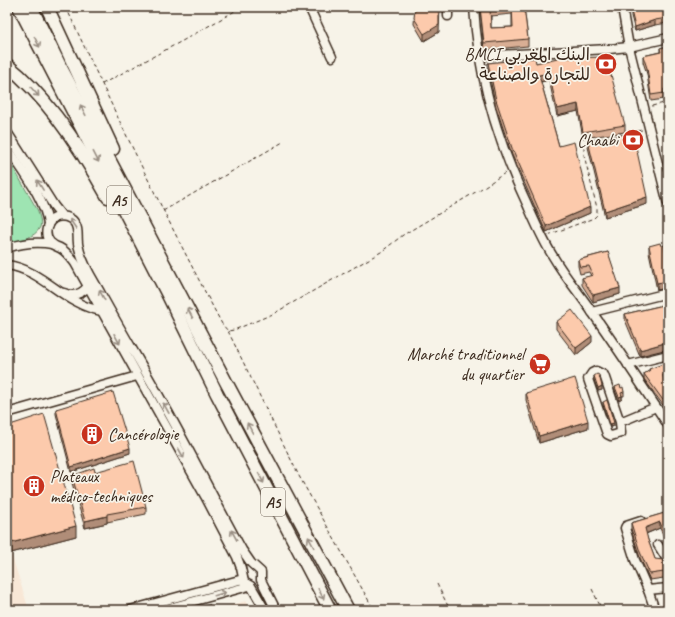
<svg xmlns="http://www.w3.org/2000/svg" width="675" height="617" viewBox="0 0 675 617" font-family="Caveat,'Playpen Sans Arabic',sans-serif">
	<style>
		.built { fill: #f8e7d6 }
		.green { fill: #9ee4b2; stroke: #6c8768 }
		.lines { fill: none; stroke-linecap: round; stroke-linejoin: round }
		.minor-casing { stroke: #3b2a1e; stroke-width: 11 }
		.highway-casing { stroke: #3b2a1e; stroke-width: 15 }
		.path { stroke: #3b2a1e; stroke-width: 1; stroke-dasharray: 4 3; stroke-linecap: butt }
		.minor { stroke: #f7f3e8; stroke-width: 8 }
		.highway { stroke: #f7f3e8; stroke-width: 12 }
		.wall { fill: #d9ae94; stroke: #3b2a1e; fill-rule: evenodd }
		.shaded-wall { fill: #b08d78; stroke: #3b2a1e }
		.building { fill: #fccaac; stroke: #3b2a1e; fill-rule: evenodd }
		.oneway { stroke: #998e83 }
		.labels { text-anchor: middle; stroke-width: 3.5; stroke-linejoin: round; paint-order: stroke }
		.shield { fill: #f7f3e8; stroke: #73665b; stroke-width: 1 }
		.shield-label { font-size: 16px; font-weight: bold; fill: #3b2a1e }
		.poi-label { font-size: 17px; fill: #3b2a1e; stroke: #f7f3e8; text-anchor: end }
	</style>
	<rect width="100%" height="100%" fill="#f7f3e8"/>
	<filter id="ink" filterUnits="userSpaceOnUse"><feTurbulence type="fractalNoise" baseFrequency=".025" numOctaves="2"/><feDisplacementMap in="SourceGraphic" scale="8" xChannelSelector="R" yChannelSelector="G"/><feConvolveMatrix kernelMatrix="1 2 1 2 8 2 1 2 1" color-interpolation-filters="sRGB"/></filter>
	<g filter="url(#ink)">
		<g class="built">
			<polygon points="7,536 11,553 29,610 7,610"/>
			<polygon points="246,601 251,610 215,610"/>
		</g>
		<path class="green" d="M 7,157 L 38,211 C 39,216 42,222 40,227 C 36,238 17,241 7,244 Z"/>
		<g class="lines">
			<g class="minor-casing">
				<g id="minor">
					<polyline points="309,7 332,57"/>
					<polyline points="448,7 448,16"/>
					<path d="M 474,7 C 478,77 497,141 527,204 C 535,222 543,241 554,258 C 565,277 580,294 592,312 C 618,349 643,387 668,425"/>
					<polyline points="622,7 629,47 668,204"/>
					<polyline points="479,56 609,49 629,47 668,38"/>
					<polyline points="7,132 54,206 62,216"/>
					<path d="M 7,147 C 21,169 46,200 48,225"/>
					<path d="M 7,248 C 22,243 36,241 52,244"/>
					<path d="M 7,265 C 44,270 64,305 102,311"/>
					<path d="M 64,293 C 73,297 82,294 88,286"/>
					<polyline points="592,312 668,293"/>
					<polyline points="628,365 668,355"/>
					<polyline points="7,413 137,376"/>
					<polyline points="620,422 604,375 596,371 592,373 588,379 607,434 611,436 621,433 620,422 656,407"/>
					<polyline points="641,521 626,526 625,528 635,560 648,590 668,588"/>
					<polyline points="658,545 668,561"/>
					<polyline points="648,590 655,610"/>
					<polyline points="130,610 243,579"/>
					<polyline points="162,610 249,586"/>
					<path d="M 265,610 L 251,586 L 244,582 L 241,568 L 237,557 L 205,496 L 75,263 C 71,258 66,251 60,248 C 56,246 53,246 50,242 C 43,234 47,220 57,217 C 63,215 70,217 74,222 C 80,229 76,240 79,248 C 82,263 92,278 100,292 C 120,329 142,365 163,403 C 190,451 215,501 242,550 L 251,563 L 261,572 L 261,580 L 276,610"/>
				</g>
			</g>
			<g class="highway-casing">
				<g id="highway">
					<polyline points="19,7 167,293 217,394 330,610"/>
					<polyline points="31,7 59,64 226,382 348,610"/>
					<polyline points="47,7 113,149"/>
					<path d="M 7,65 C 49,98 83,152 108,197"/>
				</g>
			</g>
			<g class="path">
				<path d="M 66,7 C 115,114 167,220 222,324 L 228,331 L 234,330 L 273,314 L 381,252 L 403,235 L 479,190 L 505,173"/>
				<polyline points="102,84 184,40 242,7"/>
				<polyline points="652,106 668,102"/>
				<polyline points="590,140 642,130"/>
				<polyline points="163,211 283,142"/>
				<polyline points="548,235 594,218 597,215 597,208 584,155 584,147 587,142"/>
				<polyline points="228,331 299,476 374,610"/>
				<polyline points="437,584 450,610"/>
				<polyline points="592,589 602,610"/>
				<polyline points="116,610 123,608"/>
				<polyline points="193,610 212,604"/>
			</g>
			<use href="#minor" class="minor"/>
			<use href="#highway" class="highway"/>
		</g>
		<g class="wall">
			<path d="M 480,7 L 524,7 L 528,39 L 528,46 L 484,50 ZM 512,14 L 512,27 L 491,28 L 491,16 Z"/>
			<polygon points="633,7 665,7 668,18 668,23 655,25 635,31 631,16 631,11 633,10"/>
			<polygon points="415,9 439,32 424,41 414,24"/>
			<polygon points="668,46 668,94 664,95 664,99 651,101 647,74 643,62 643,56 660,52 660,48"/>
			<polygon points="566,58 625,125 625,132 583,138 578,111 557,116 549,80 541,82 559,146 590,213 546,232 512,155 496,107 488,70 488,63 536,63"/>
			<polygon points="588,141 647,204 605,217 588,147"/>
			<polygon points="649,246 668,262 668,288 657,290 649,252"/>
			<polygon points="608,252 620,294 593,302 582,285 582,278 591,276 589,272 580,274 578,266 578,260"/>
			<polygon points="668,304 668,349 640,356 625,320 625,314"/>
			<polygon points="556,322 592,342 576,355 556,329"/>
			<polygon points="649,369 664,379 664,382 668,387 668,412 644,379 644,374 649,371"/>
			<polygon points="594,376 602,390 598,391 594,380"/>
			<polygon points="615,387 621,388 624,392 624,396 622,396 622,399 619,401 615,390"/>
			<polygon points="526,393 588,428 539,443 526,400"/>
			<polygon points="603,402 614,426 610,427 603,405"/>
			<polygon points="56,409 130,453 71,472 56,414"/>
			<polygon points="7,426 76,536 11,553 7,536"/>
			<polygon points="95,472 146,507 146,514 107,522 107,523 85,528 72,483 72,476"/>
			<polygon points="668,512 668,543 663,536 660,528 646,534 648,540 655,559 664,572 664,578 650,580 640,558 631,529 631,523"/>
		</g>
		<g class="shaded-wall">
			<polygon points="440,7 439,32 424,41 424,34"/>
			<polygon points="655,20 655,25 635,31 635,27"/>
			<polygon points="549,73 549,80 539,82 539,75"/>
			<polygon points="578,104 578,111 557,116 557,109"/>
			<polygon points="647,197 647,204 605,217 605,211"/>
			<polygon points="590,207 590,213 546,232 546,226"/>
			<polygon points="667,281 667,288 657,290 657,283"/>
			<polygon points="620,288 620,294 593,302 593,295"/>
			<polygon points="592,336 592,342 576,355 576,348"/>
			<polygon points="668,342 668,349 640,356 640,350"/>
			<polygon points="668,373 668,378 663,380 663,375"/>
			<polygon points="602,386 602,390 598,391 598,388"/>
			<polygon points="622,396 622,399 619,401 619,397"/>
			<polygon points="588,421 588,428 539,443 539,436"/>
			<polygon points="614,423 614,426 610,427 610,424"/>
			<polygon points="130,448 130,453 71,472 71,467"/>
			<polygon points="107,516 107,523 85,528 85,521"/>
			<polygon points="660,522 660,528 645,534 645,528"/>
			<polygon points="76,526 76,536 11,553 11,543"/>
		</g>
		<g class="building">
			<polygon points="418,7 439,7 439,25 424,34 414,18 415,9"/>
			<path d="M 480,7 L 524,7 L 528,39 L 484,43 ZM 512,7 L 513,27 L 491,28 L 490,9 Z"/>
			<polygon points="634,7 665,7 668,18 655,20 635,27 631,11 634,10"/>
			<polygon points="668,46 668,88 664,89 664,93 651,95 647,68 643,56 661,52 660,48"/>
			<polygon points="566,56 566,58 606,57 625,125 583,132 578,104 557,109 549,73 539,75 559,146 574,142 590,207 546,226 512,148 496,100 488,63 535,58 536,63"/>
			<polygon points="633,133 647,197 605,211 588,141"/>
			<polygon points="660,243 661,246 664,245 668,262 668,281 657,283 649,246"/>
			<polygon points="608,252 620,288 593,295 582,278 593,275 589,266 580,267 578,260"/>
			<polygon points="668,304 668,342 640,350 625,314"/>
			<polygon points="572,310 592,336 576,348 556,322"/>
			<polygon points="668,362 668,373 663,375 664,382 668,387 668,407 644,374 650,370 649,369"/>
			<polygon points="597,374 599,375 602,386 598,388 594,376"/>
			<polygon points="575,378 588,421 539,436 526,393"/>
			<polygon points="620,385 621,388 623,387 624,392 621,393 622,396 619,397 615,387"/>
			<polygon points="113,392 130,448 71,467 56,409"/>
			<polygon points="607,400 614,423 610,424 603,402"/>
			<polygon points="44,414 76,526 11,543 7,526 7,426"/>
			<polygon points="134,461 146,507 107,514 107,516 85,521 72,476 94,468 95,472"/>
			<polygon points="668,512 668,537 663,530 660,522 645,528 648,540 655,559 663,560 664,572 650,574 640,552 631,523"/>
		</g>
		<defs><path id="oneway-shaft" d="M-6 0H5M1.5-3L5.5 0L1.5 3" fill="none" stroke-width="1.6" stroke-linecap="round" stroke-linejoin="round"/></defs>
		<g class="oneway">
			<use href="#oneway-shaft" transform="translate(37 42) rotate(63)"/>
			<use href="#oneway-shaft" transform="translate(35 92) rotate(48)"/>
			<use href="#oneway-shaft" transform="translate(83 110) rotate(-118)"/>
			<use href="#oneway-shaft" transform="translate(96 157) rotate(63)"/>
			<use href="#oneway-shaft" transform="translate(40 185) rotate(-122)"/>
			<use href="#oneway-shaft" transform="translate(73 224) rotate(-124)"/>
			<use href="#oneway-shaft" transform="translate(102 295) rotate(-118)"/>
			<use href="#oneway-shaft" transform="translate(190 313) rotate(-118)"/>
			<use href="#oneway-shaft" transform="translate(117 339) rotate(61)"/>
			<use href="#oneway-shaft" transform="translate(166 408) rotate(-119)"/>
			<use href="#oneway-shaft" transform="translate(250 428) rotate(-118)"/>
			<use href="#oneway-shaft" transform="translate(181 453) rotate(61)"/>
			<use href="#oneway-shaft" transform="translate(261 478) rotate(63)"/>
			<use href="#oneway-shaft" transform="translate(234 535) rotate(-119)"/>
			<use href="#oneway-shaft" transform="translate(311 542) rotate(-118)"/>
			<use href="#oneway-shaft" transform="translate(220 594) rotate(-16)"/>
			<use href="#oneway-shaft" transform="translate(321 594) rotate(62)"/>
		</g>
	</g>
	<defs>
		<g id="bank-disc" transform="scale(1.15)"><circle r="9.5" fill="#c8321e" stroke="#f7f3e8"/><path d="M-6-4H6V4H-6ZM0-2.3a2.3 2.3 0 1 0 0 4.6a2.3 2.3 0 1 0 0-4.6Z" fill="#fff"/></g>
		<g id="supermarket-disc" transform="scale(1.15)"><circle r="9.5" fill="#c8321e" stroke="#f7f3e8"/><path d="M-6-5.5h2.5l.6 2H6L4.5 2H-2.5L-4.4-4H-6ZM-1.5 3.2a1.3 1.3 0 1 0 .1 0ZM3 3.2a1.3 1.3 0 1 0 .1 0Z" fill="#fff"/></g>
		<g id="building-disc" transform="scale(1.15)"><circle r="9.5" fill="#c8321e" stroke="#f7f3e8"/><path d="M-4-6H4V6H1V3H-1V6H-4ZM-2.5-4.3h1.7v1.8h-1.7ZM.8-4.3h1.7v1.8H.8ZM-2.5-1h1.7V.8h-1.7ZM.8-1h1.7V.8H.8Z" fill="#fff"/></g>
	</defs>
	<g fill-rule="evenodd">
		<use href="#bank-disc" x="606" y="64"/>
		<use href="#bank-disc" x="633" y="140"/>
		<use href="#supermarket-disc" x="540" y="364"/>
		<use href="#building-disc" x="92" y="434"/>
		<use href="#building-disc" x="34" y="486"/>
	</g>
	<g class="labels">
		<g class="shield">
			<rect x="107" y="186" width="24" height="28" rx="3"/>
			<rect x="261" y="488" width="24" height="28" rx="3"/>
		</g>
		<g class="shield-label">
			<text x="119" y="206">A5</text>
			<text x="273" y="508">A5</text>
		</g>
		<g class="poi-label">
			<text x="590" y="60">BMCI البنك المغربي<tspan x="590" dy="20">للتجارة والصناعة</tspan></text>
			<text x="618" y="146">Chaabi</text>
			<text x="524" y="360">Marché traditionnel<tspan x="524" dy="20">du quartier</tspan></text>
			<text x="108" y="440" text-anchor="start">Cancérologie</text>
			<text x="50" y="482" text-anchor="start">Plateaux<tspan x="50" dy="20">médico-techniques</tspan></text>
		</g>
	</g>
	<rect width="675" height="617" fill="none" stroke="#f7f3e8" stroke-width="24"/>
	<rect x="12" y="12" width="651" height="593" fill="none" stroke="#3b2a1e" stroke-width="1.5" filter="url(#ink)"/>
</svg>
